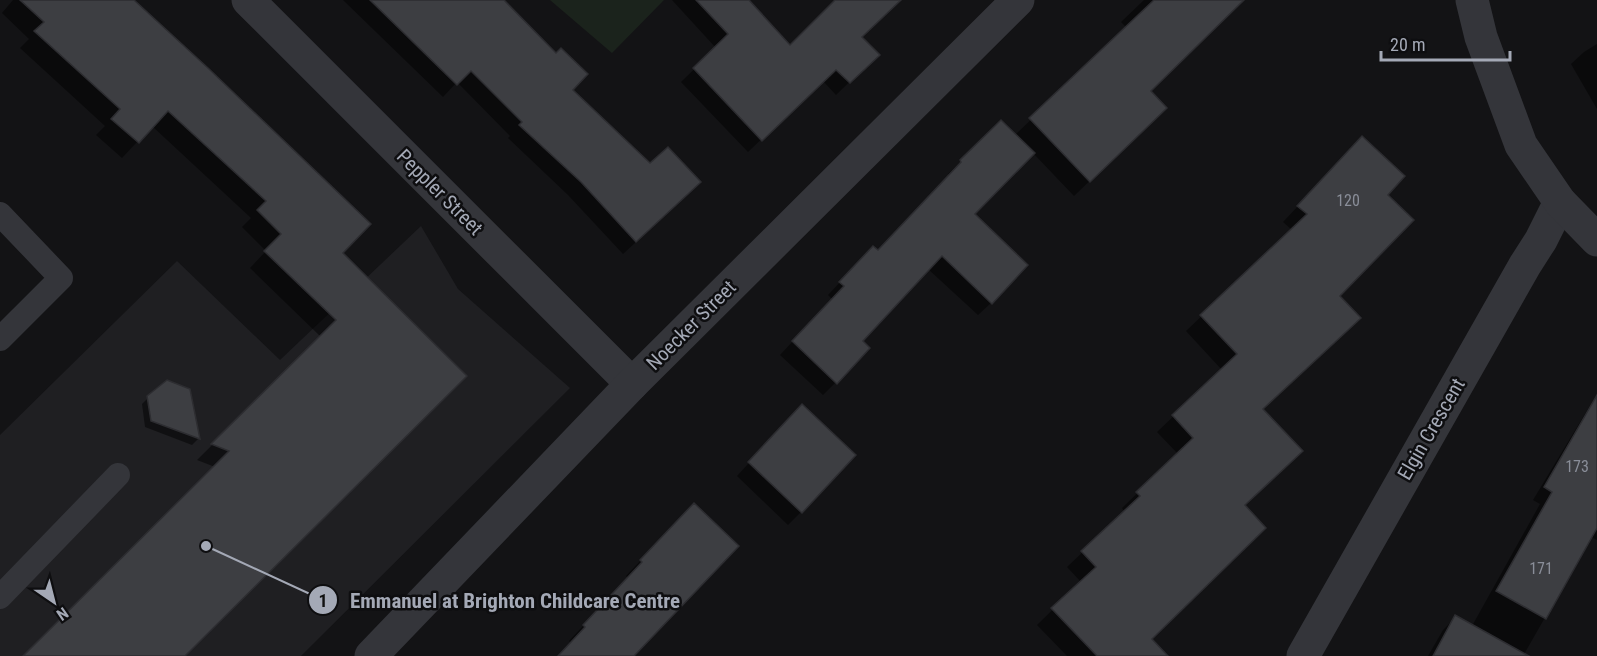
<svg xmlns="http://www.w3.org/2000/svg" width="1597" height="656" viewBox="0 0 1597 656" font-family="'Roboto Condensed',sans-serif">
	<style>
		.built { fill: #1f1f22 }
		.green { fill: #1b231c }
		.shadow { fill: #0007 }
		.building { fill: #3d3e42; stroke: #2d2d31; stroke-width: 1.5 }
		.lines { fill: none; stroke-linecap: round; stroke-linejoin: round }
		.service { stroke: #34353a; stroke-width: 24 }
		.minor { stroke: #34353a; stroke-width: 33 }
		.tertiary { stroke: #34353a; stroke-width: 33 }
		.labels { text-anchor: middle; stroke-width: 5; stroke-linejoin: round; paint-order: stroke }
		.number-label { font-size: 16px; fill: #8a8e99 }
		.street-label { font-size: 20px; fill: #a4a9b6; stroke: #0e0e10 }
		.leader { fill: none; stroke: #a4a9b6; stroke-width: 2 }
		.callout-dot { fill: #a4a9b6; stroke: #0e0e10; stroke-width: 2 }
		.mark-label { font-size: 18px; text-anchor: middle; font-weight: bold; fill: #111 }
		.callout-label { font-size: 21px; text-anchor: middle; font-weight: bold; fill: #a4a9b6; stroke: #0e0e10; stroke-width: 5; stroke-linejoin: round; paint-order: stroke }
	</style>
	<rect width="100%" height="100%" fill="#131315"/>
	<polygon class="built" points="421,226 458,289 570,388 301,656 0,656 0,435 177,261 280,360"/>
	<polygon class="green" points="550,0 664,0 612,53"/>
	<g class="shadow">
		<polygon points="13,0 131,0 341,253 465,376 183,656 25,656 215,467 197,460 321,337 250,268 266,251 242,227 251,218 152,126 122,158 96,135 105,126 20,48 29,39 2,13"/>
		<polygon points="343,0 501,0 571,90 650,165 687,195 623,254 568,195 508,138 510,136 457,82 443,97"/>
		<polygon points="672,0 747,0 789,47 837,0 900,0 861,37 877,55 836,95 823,81 748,152 681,82 716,48"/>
		<polygon points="1144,0 1239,0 1149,91 1150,123 1074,196 1033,153 972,214 991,303 978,315 928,269 861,341 836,382 823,395 780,355 832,299 828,295 860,261 878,252 950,176 948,174 1001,122 1015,135 1127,28 1121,22"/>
		<polygon points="1597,44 1597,109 1571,64 1584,52"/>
		<polygon points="1347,154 1385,195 1338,296 1261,409 1243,506 1150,639 1159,656 1067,656 1037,625 1081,582 1067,567 1125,512 1122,508 1178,454 1157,432 1222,370 1186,331 1292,230 1283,222"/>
		<polygon points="189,390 198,439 192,445 145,427 142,404 148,398"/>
		<polygon points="1597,394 1597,540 1591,537 1523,656 1428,656 1443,630 1456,617 1472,626 1540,504 1533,500"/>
		<polygon points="789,419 801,512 788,525 737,476"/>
		<polygon points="679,520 631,656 559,656 571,643 569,641 628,578 626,576"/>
	</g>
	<g class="building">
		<polygon points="20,0 134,0 208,68 371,224 343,253 467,376 185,656 23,656 229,451 211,444 336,320 264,251 281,234 257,210 266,201 168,111 139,143 111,119 120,109 34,31 44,22"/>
		<polygon points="370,0 504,0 556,53 561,48 588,74 573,90 650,163 668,147 701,182 636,242 581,182 519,125 522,122 471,71 457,85"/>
		<polygon points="696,0 749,0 790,45 835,0 901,0 862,37 880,55 850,83 836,70 762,141 693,68 728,34"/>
		<polygon points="1154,0 1244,0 1151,91 1167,108 1090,182 1029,118"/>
		<polygon points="1001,120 1035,153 975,214 1028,265 992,304 942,256 863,341 870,348 837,384 792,341 844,286 839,282 873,246 878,250 961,162 960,160"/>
		<polygon points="1362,136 1405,176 1388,195 1414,220 1340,296 1361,318 1263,409 1303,451 1245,505 1266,528 1152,639 1168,656 1097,656 1051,608 1096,567 1081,551 1140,496 1136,492 1193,438 1172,415 1237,354 1200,315 1307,214 1297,206"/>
		<polygon points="167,380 190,389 200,439 151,421 147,396"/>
		<polygon points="1597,395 1597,528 1546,619 1496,591 1552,492 1544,487"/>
		<polygon points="802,404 856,455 802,513 748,462"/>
		<polygon points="694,503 739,546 634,656 558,656 585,627 583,625 642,562 640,560"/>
		<polygon points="1455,615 1529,656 1433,656"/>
	</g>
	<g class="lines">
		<g class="service">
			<polyline points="0,214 61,278 0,339"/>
			<polyline points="0,597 118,475"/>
		</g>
		<g class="minor">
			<polyline points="248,0 632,384"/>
			<polyline points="371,656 632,384 1018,0"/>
			<polyline points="1303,656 1525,265 1541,240 1560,202"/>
		</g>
		<polyline class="tertiary" points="1472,0 1481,37 1521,145 1560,202 1597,240"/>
	</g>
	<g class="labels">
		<g class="number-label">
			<text x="1348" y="206">120</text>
			<text x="1577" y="472">173</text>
			<text x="1541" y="574">171</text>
		</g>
		<g class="street-label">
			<text transform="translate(440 192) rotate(45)" y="7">Peppler Street</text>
			<text transform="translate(691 325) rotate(-45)" y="7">Noecker Street</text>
			<text transform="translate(1431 429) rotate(-60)" y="7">Elgin Crescent</text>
		</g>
	</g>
	<path class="leader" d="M206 546L323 600"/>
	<g class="callout-dot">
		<circle cx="206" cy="546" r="6"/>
		<circle cx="323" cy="600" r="15"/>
	</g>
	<g class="mark-label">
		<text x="323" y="607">1</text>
	</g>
	<g class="callout-label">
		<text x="515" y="608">Emmanuel at Brighton Childcare Centre</text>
	</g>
	<g transform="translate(54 602) rotate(145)" stroke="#0e0e10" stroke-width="4.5" paint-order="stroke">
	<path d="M0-4.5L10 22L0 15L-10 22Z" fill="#a4a9b6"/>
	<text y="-9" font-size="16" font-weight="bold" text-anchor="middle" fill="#a4a9b6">N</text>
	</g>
	<path d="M1381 51v9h129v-9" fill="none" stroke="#a4a9b6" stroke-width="3"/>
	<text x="1390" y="51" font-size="18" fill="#a4a9b6" stroke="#0e0e10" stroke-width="4.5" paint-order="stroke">20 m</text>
</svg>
